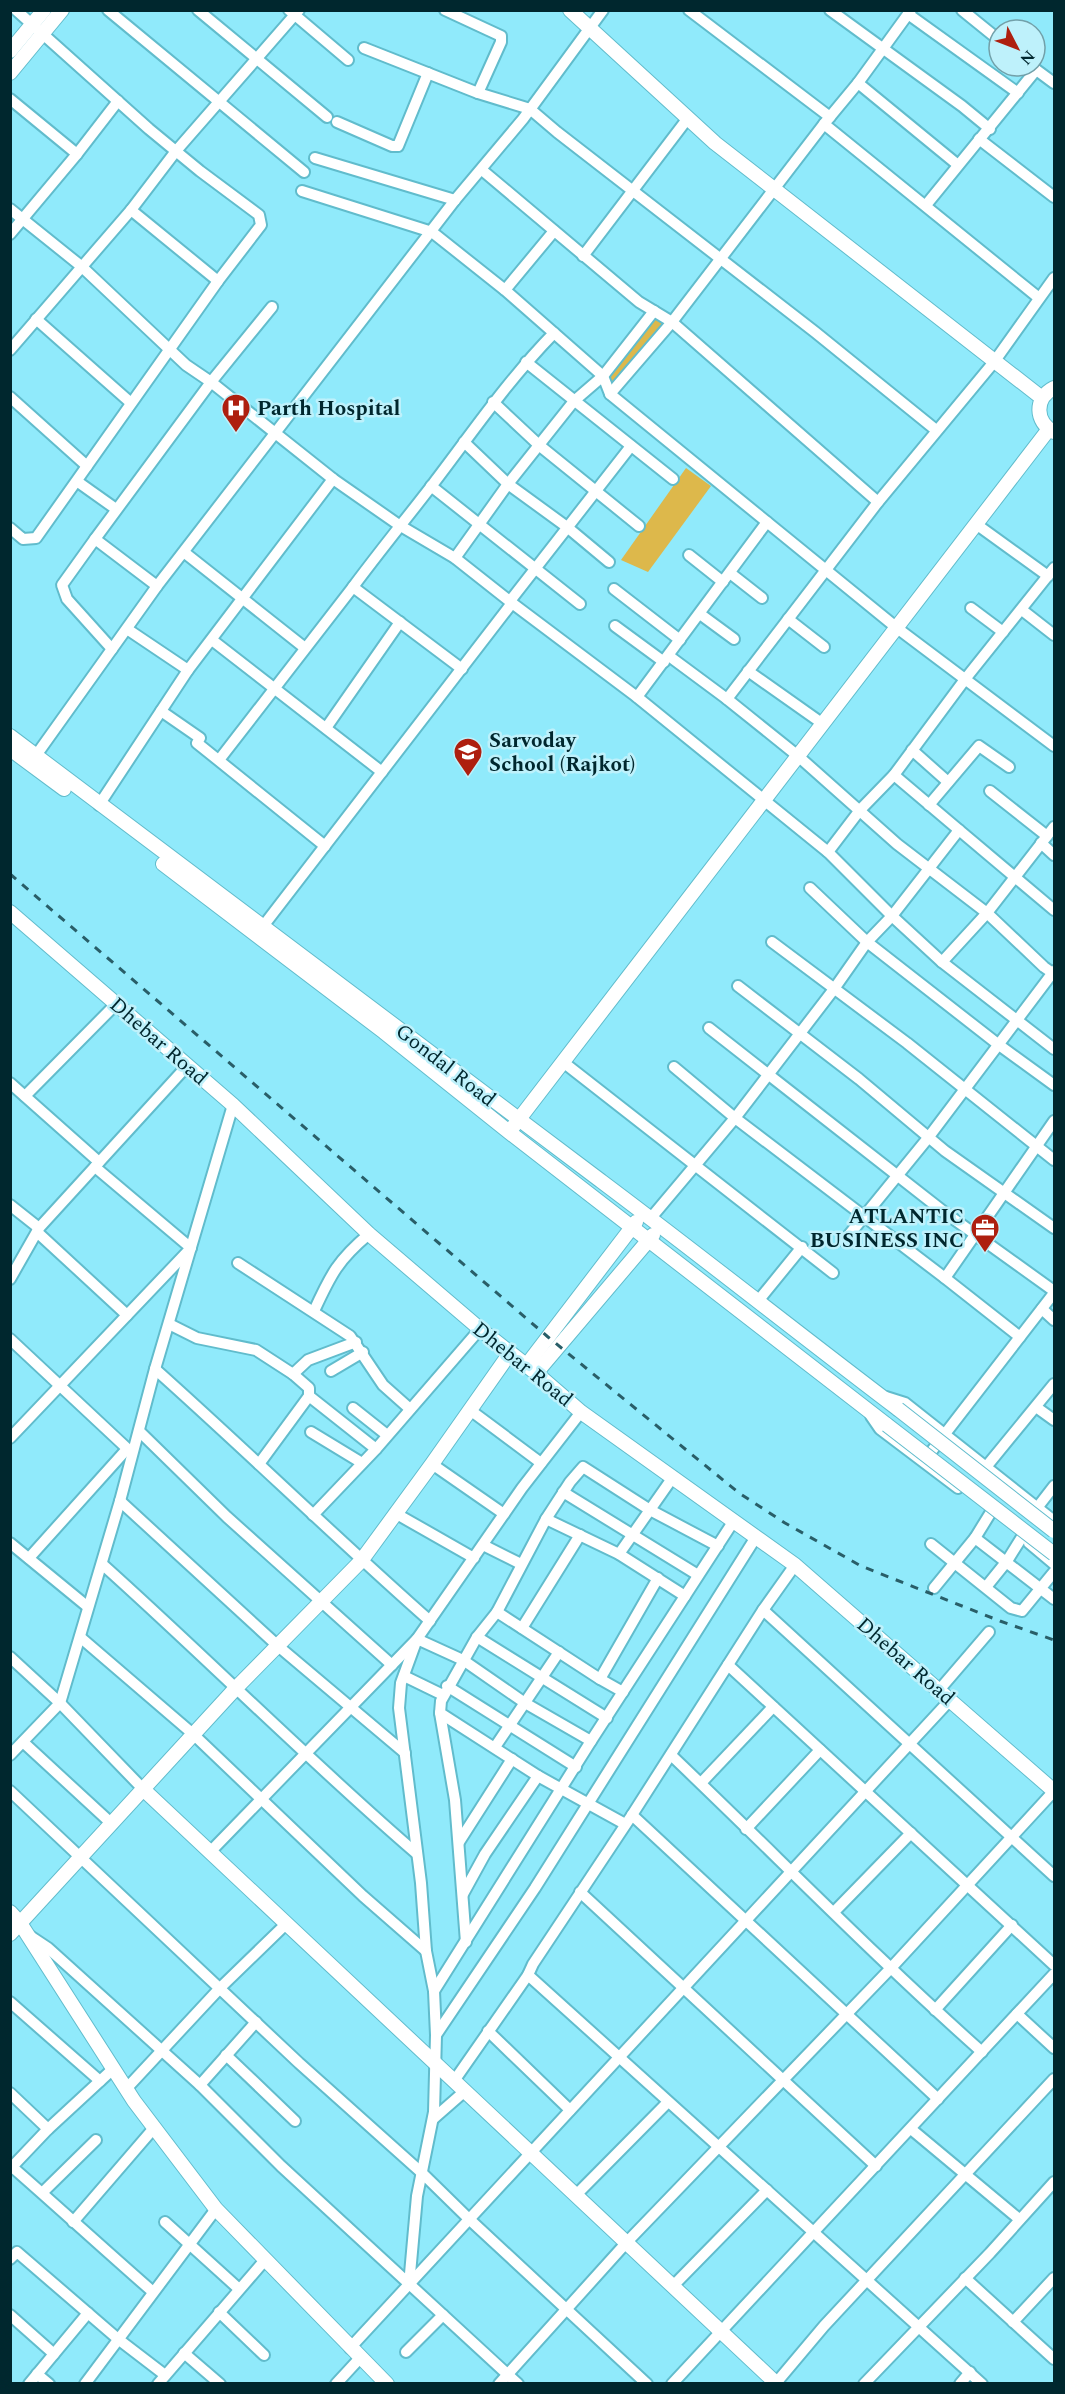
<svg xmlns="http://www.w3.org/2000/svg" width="1065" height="2394" viewBox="0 0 1065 2394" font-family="Spectral,serif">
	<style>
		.green { fill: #ddb84b }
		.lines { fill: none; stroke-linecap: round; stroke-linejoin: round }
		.street-casing { stroke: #61bccc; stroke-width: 14 }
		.secondary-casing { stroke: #61bccc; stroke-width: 16 }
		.street { stroke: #fff; stroke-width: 10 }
		.secondary { stroke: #fff; stroke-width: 14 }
		.rail { stroke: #295e68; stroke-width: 3; stroke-dasharray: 8 8; stroke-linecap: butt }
		.secondary-bridge-casing { stroke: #61bccc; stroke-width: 16; stroke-linecap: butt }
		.secondary-bridge { stroke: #fff; stroke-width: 14 }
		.labels { text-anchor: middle; stroke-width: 5; stroke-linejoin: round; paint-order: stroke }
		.poi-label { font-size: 21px; font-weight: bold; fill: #00272e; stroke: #bef1fb; text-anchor: start }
		.street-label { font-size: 21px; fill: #00272e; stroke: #bef1fb }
	</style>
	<rect width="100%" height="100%" fill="#90eafb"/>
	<g class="green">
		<polygon points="654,311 668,327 614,390 603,376"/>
		<polygon points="686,468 711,486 648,572 621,560"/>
	</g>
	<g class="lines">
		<g class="street-casing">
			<g id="street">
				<polyline points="108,10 304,172"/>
				<polyline points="198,10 327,117"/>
				<polyline points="289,10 348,60"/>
				<polyline points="445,10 501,36 501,42 478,93"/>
				<polyline points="689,10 830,117"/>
				<polyline points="830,10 962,106 990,129"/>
				<polyline points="962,10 999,40"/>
				<polyline points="908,14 1018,93"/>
				<polyline points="364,48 478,93 530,109 557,132 815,332 936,430"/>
				<polyline points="1031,66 1054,83"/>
				<polyline points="858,83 958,165"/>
				<polyline points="10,99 77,154"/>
				<polyline points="337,122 392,146 398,146 428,73"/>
				<polyline points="824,124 1039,298"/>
				<polyline points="979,139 1054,197"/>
				<polyline points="315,158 455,200"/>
				<polyline points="482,170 639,302 672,322 878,502"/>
				<polyline points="302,191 432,232 505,290 603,376 610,394 897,628 1054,746"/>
				<polyline points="926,205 1036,70"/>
				<polyline points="10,209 81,266 186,365 211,382 333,479 399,525 455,558 512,603"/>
				<polyline points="131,210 218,281"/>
				<polyline points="10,234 77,154 118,101"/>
				<polyline points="583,256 688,118"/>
				<polyline points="505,290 554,231"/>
				<polyline points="36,319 131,403"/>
				<polyline points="10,350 131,210 176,151 299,10"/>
				<polyline points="526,362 673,479"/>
				<polyline points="610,394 672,322 824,124 858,83 911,10"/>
				<polyline points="10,397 87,466"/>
				<polyline points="493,402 540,446 639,526"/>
				<polyline points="464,442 508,484 567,527 609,562"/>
				<polyline points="78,482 116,509"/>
				<polyline points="431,486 580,604"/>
				<polyline points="976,524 1048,576"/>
				<polyline points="10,528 23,539 36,538 218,281 261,225 259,215 200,171 149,129 16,10"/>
				<polyline points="95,539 62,585 67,599 112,649"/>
				<polyline points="185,553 305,648"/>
				<polyline points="689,555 723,582"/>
				<polyline points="455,558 508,484 574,401 603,376 654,311"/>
				<polyline points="730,573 762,598"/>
				<polyline points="157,586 95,539 211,382 272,307"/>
				<path d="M 353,587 C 379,552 406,519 433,484 C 472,433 508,380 554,333"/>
				<polyline points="614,589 680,640"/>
				<polyline points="510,601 631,446"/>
				<polyline points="971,608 1003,632"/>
				<polyline points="1022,610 1054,635"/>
				<polyline points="700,614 734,639"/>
				<polyline points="788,619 824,647"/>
				<polyline points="615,626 664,662"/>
				<polyline points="127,629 188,670"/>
				<polyline points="212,640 382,772"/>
				<polyline points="669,656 727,699 798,756 897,844 987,913 1044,967 1054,974"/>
				<polyline points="748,671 823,724"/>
				<polyline points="637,697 767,522"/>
				<polyline points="727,699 878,502 994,362 1054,278"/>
				<polyline points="161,711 200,738 197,743 325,846"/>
				<polyline points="326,728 400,622"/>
				<polyline points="912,750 948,782"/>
				<polyline points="219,760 353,587 462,669"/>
				<polyline points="32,761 157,586 455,200 523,119 603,10"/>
				<polyline points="990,791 1047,836"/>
				<polyline points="99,805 188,670 333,479"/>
				<polyline points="929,805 979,746 1009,767"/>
				<polyline points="959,830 1054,910"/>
				<polyline points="1041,843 1054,855"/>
				<polyline points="828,852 860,810 894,775 966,678 1054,568"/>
				<polyline points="810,888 867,942 999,1045 1054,1085"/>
				<polyline points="264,925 512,603 637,697 828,852 892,916 942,962 1054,1049"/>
				<polyline points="772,942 907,1043 1054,1160"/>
				<polyline points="942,962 987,913 1054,827"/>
				<polyline points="738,986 859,1079 945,1151 1054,1228"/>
				<polyline points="709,1028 944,1212 1054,1291"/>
				<polyline points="563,1062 833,1273"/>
				<polyline points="674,1067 735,1118 945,1278 1020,1337"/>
				<polyline points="10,1083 99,1162"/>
				<polyline points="25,1096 116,1004"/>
				<polyline points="10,1205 39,1228"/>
				<polyline points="650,1219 735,1118 834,989 867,942 892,916 959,830 894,775"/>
				<polyline points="37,1232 127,1315"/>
				<polyline points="844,1241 928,1138 1054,971"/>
				<polyline points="238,1263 350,1336 383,1385 410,1409"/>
				<polyline points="945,1278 1054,1121"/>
				<polyline points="10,1279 39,1228 187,1066"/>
				<polyline points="758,1301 802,1247"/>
				<polyline points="1042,1309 1054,1320"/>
				<path d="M 314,1311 C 331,1274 338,1260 369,1234"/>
				<polyline points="169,1324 197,1338 256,1350 293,1374 309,1388 309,1396 259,1464"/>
				<polyline points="10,1339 132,1453"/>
				<path d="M 155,1369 C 248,1452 337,1539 430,1621"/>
				<polyline points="331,1371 363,1352"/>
				<polyline points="293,1374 308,1360 356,1342"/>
				<polyline points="309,1396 376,1449"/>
				<polyline points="886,1397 905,1403 1054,1521"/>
				<polyline points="1036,1407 1054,1420"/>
				<polyline points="353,1408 387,1435"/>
				<polyline points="470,1410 541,1463"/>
				<polyline points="871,1416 880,1429 958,1488"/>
				<polyline points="139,1431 227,1517 392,1665"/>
				<polyline points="311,1432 362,1463"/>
				<polyline points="10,1438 191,1248 95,1167"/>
				<polyline points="924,1461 1054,1293"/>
				<polyline points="432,1464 504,1514"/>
				<polyline points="986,1467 1054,1384"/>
				<polyline points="563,1492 698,1575"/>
				<polyline points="120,1501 278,1646 405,1753"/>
				<polyline points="1037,1508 1054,1486"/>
				<polyline points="395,1513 474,1558"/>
				<polyline points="313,1515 376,1449 480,1329"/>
				<polyline points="546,1519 570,1482 583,1467 650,1510 718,1546"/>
				<polyline points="975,1538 1054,1599"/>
				<polyline points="10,1543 88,1607"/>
				<polyline points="1029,1543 1054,1564"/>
				<polyline points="931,1544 1011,1608 1022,1611 1054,1572"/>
				<polyline points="483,1545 521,1564"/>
				<polyline points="619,1554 673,1477"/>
				<polyline points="29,1558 127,1449"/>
				<path d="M 102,1564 C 208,1659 308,1760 416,1853"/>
				<polyline points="986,1587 1007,1561 1022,1537"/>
				<polyline points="934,1588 975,1538 991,1512"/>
				<polyline points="763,1610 1054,1876"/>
				<polyline points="497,1612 600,1679 623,1692"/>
				<polyline points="522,1628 580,1535"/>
				<polyline points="80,1637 193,1734 363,1896 426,1951"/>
				<polyline points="477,1637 607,1718"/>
				<polyline points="10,1657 60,1703 144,1790"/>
				<polyline points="728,1665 1054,1965"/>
				<polyline points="404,1676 443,1695"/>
				<polyline points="600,1679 658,1578"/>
				<polyline points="447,1686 576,1767"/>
				<polyline points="940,1689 989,1632"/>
				<polyline points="440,1713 455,1800 466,1942"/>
				<polyline points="23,1742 112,1824"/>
				<polyline points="495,1747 559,1652"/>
				<polyline points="10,1755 60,1703 120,1501 155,1369 233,1105"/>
				<path d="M 671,1755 C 775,1854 875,1957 982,2052"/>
				<polyline points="701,1783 773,1707"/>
				<polyline points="10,1791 299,2063 422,2173 469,2219 647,2384"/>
				<polyline points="632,1815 938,2099"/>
				<polyline points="625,1824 538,1776 440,1713 441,1701 477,1637 497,1612 546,1519 619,1554 685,1596"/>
				<polyline points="746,1829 820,1750"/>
				<polyline points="459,1842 512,1759"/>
				<polyline points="210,1852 417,1639 463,1660 525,1703 591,1741"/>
				<polyline points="580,1892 876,2166"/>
				<polyline points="463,1894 485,1854 538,1776"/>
				<polyline points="834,1912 911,1833"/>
				<polyline points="30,1936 48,1948 200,2085 281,2166 518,2384"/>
				<polyline points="528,1975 982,2384"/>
				<polyline points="434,1991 591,1741 733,1522"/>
				<polyline points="10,2002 100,2081"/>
				<polyline points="935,2010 1012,1925"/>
				<polyline points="1017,2014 1054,2048"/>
				<polyline points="488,2031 570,2110"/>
				<polyline points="436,2035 535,1888 756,1537"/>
				<polyline points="226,2055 295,2121"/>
				<polyline points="454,2081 528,1975 533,1964 632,1815 763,1610 795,1565"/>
				<polyline points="200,2085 256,2022"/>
				<polyline points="126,2089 220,1988 286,1924"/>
				<polyline points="10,2093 48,2129"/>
				<polyline points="433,2119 465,2091"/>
				<polyline points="911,2129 1019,2219"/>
				<path d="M 10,2165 C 58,2207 105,2250 153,2292"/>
				<polyline points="10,2169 48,2129 113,2069"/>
				<polyline points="43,2192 96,2140"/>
				<polyline points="576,2195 668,2102"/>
				<polyline points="73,2222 154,2128"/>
				<polyline points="165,2222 239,2289"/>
				<polyline points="10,2259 17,2252 118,2339 165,2375"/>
				<polyline points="965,2278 1054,2359"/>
				<polyline points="409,2285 417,2196 434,2112 436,2035 434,1991 426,1951 421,1883 399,1708 401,1683 417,1639 522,1488 581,1412"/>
				<polyline points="673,2286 767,2190"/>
				<polyline points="219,2312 264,2355"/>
				<polyline points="10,2315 54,2354"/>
				<polyline points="1013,2322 1054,2278"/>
				<polyline points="350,2348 951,1699"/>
				<polyline points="406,2352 443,2315"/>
				<polyline points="184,2353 220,2384"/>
				<polyline points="37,2374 49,2384"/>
				<polyline points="776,2383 824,2326 1054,2079"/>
				<polyline points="29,2384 88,2313"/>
				<polyline points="85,2384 216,2209"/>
				<polyline points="158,2384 265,2260"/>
				<polyline points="336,2384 360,2358"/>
				<polyline points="499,2384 627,2242 891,1968 1054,1791"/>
				<polyline points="672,2384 1054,1974"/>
				<polyline points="864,2384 990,2253 1054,2182"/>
				<polyline points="960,2384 970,2372"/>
			</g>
		</g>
		<g class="secondary-casing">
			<g id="secondary">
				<polyline points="570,10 715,143 1042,398"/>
				<polyline points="10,51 44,10"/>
				<polyline points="10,73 62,10"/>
				<path d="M 1054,388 C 1034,398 1035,422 1054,432"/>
				<path d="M 10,736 C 207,885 404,1033 601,1181 C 701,1256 799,1334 898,1409"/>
				<polyline points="10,749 64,789"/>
				<polyline points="163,864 384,1032 509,1132 887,1425"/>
				<polyline points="10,912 233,1105 369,1234 480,1329 536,1373 581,1412 795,1565 1054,1791"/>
				<polyline points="513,1127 1049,429"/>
				<polyline points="526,1366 636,1222"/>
				<polyline points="536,1373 653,1235"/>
				<polyline points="144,1790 777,2384"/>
				<polyline points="10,1912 20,1923 134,2101 216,2209 387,2384"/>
				<polyline points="10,1934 235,1689 361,1561 432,1464 510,1353"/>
			</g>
		</g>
		<use href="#street" class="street"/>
		<use href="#secondary" class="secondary"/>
		<polyline class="rail" points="10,874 548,1337 739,1493 785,1523 861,1566 1000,1621 1054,1640"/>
		<g class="secondary-bridge-casing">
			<g id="secondary-bridge">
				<polyline points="898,1409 1054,1531"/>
				<polyline points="887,1425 1054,1554"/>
			</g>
		</g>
		<use href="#secondary-bridge" class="secondary-bridge"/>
	</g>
	<defs>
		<g id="hospital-pin" transform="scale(1.5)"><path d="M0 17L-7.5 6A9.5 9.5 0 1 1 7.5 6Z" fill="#ae1f0f" stroke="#bef1fb"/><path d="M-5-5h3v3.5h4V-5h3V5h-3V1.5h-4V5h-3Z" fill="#fff"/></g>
		<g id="university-pin" transform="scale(1.5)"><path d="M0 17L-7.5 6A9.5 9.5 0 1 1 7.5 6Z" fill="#ae1f0f" stroke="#bef1fb"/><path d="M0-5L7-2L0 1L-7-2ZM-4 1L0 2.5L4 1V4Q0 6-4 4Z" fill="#fff"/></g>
		<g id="office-pin" transform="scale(1.5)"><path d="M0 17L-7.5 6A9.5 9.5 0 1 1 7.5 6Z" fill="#ae1f0f" stroke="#bef1fb"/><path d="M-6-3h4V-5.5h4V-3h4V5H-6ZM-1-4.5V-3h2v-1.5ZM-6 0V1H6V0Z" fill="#fff"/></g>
	</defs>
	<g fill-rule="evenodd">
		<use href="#hospital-pin" x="236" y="408"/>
		<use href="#university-pin" x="468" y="752"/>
		<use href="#office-pin" x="985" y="1228"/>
	</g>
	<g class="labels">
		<g class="poi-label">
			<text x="257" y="415">Parth Hospital</text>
			<text x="489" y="747">Sarvoday<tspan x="489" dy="24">School (Rajkot)</tspan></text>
			<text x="964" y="1223" text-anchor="end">ATLANTIC<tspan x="964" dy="24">BUSINESS INC</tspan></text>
		</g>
		<g class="street-label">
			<text transform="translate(159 1041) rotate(41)" y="7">Dhebar Road</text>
			<text transform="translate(446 1065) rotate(38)" y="7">Gondal Road</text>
			<text transform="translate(523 1364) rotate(39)" y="7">Dhebar Road</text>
			<text transform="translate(906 1661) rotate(41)" y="7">Dhebar Road</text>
		</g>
	</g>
	<rect width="1065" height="2394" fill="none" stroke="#00272e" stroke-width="24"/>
	<g transform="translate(1017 48) rotate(132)"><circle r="28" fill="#bef1fb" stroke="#72a0a9" stroke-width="1.5"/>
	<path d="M0-4.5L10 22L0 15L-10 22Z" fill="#ae1f0f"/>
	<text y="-9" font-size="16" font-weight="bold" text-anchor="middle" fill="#00272e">N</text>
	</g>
</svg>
